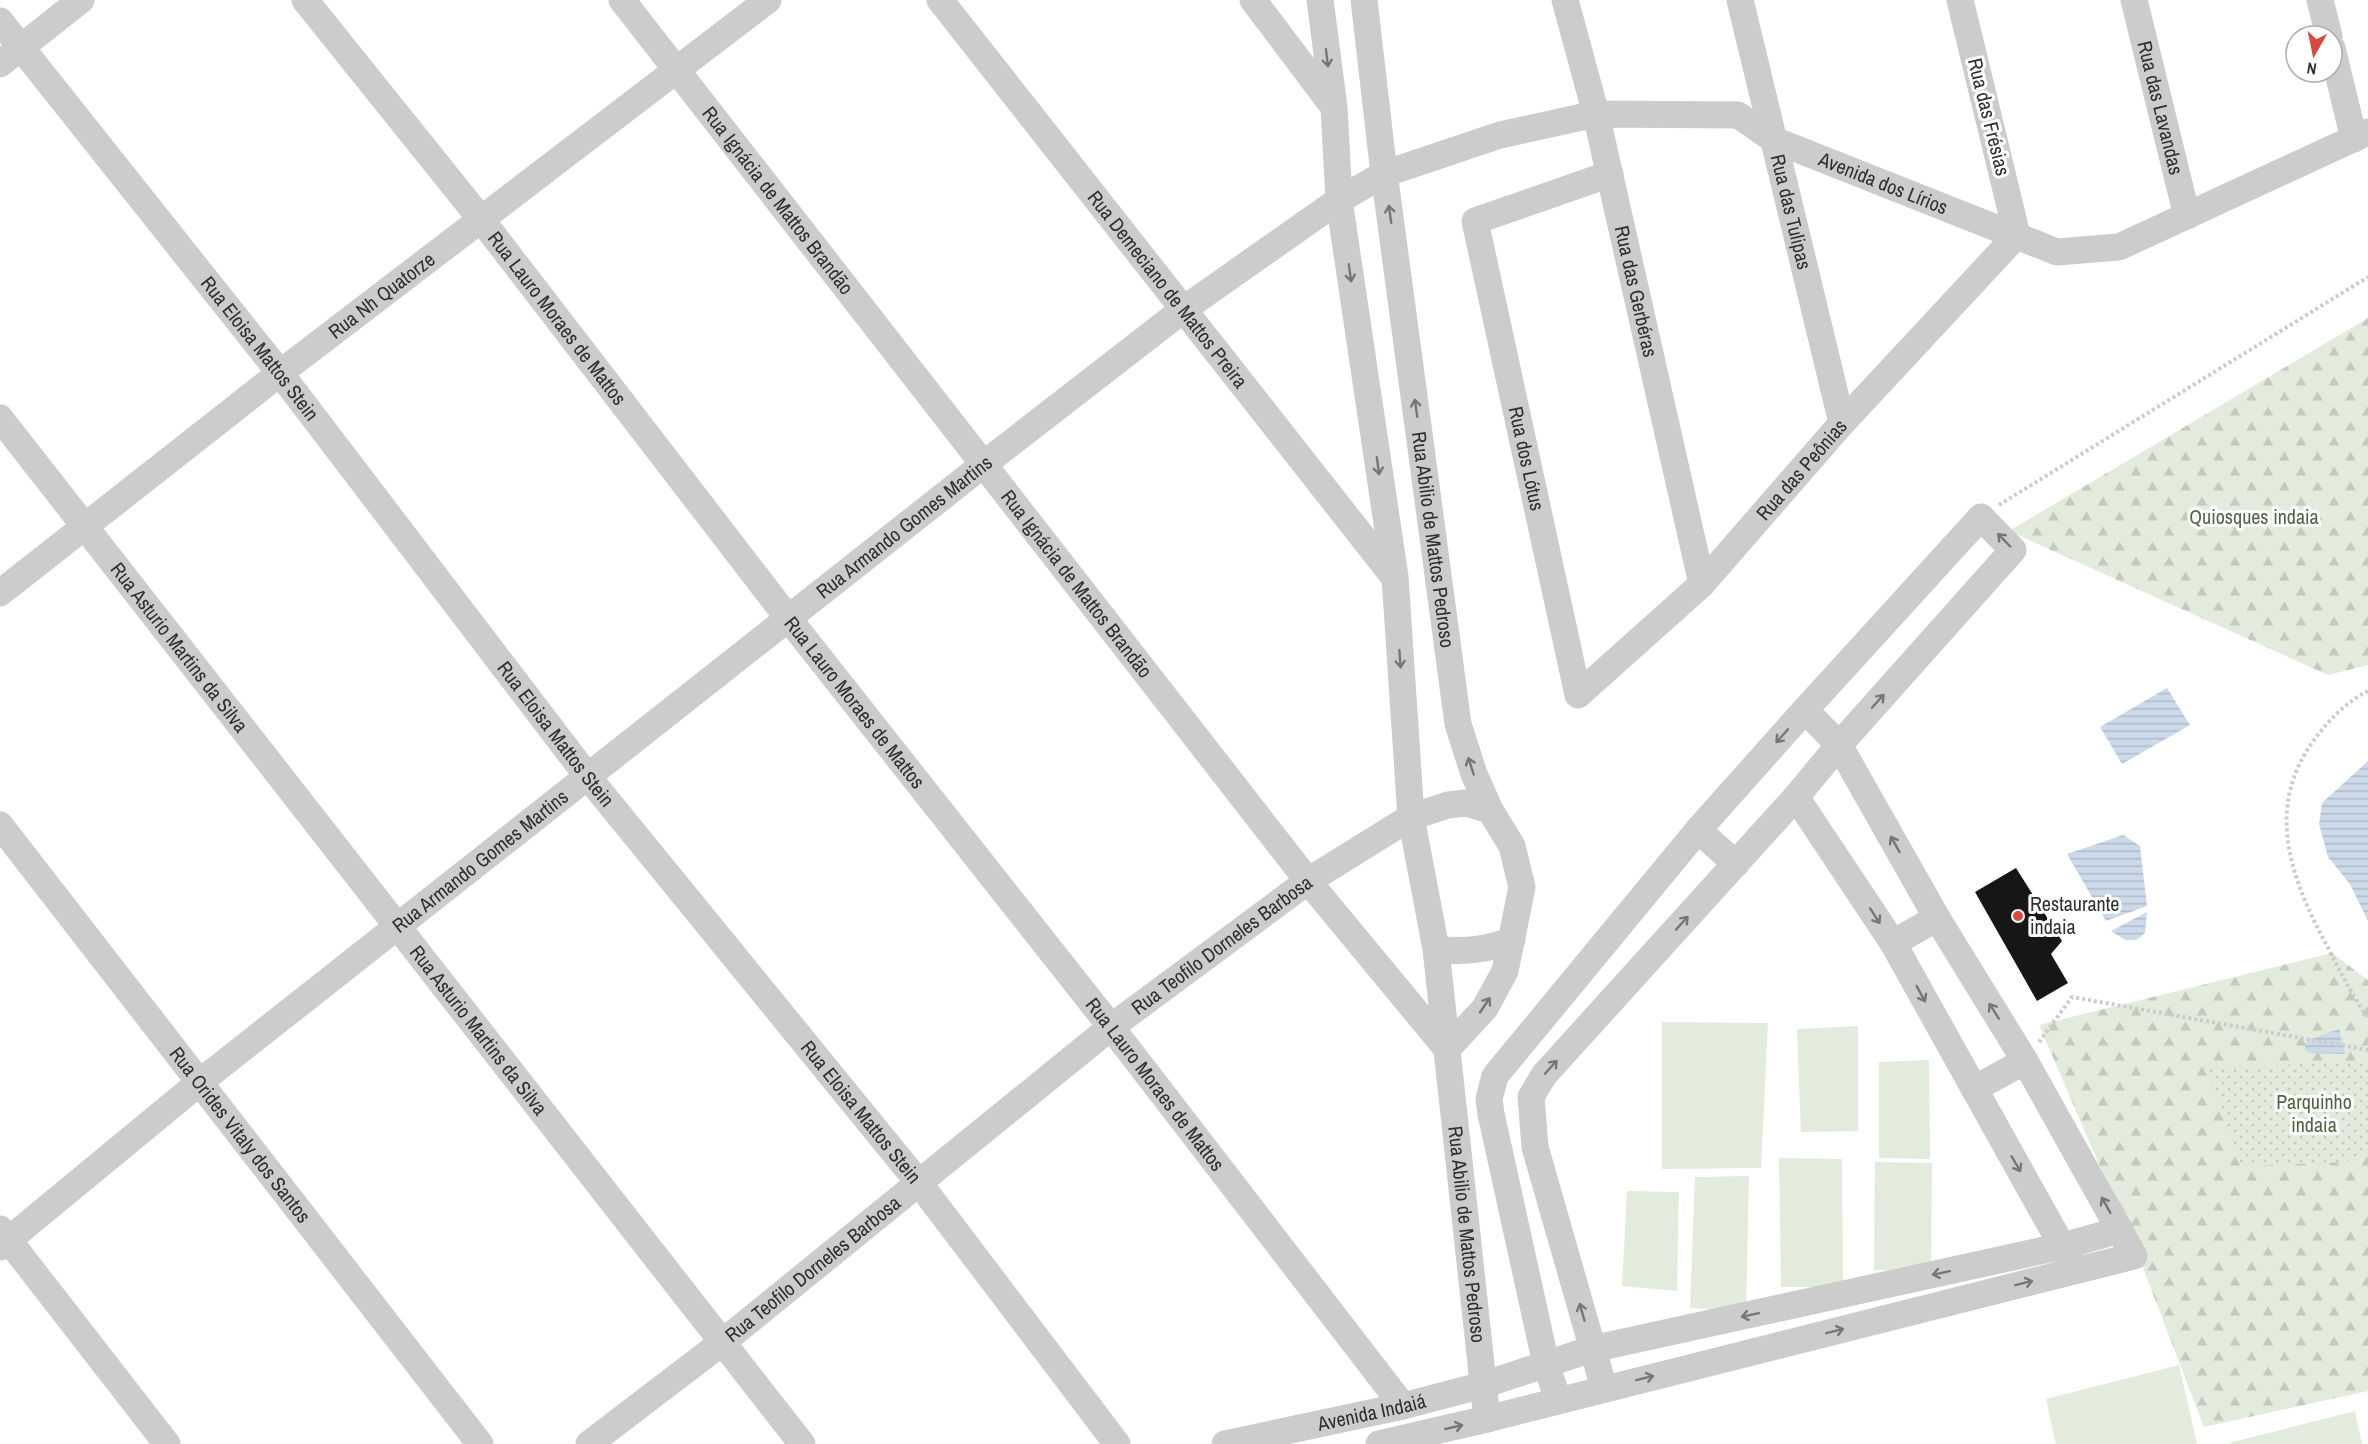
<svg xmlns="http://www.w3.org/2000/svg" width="2368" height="1444" viewBox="0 0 2368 1444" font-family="'Archivo Narrow',sans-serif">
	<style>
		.green { fill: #e3ebdd }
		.forest { fill: url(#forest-firs) }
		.park { fill: url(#park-dots) }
		.water { fill: url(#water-rules) }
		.building { fill: #161616 }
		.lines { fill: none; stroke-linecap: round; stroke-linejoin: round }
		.path { stroke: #ccc; stroke-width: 4; stroke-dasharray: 3 3; stroke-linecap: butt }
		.minor { stroke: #ccc; stroke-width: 27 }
		.oneway { stroke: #767676 }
		.poi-dot { fill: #d74b3f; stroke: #fff; stroke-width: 2 }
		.labels { text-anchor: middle; stroke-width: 6; stroke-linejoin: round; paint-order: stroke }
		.street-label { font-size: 20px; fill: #2f2f2f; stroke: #fff }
		.park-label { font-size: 20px; fill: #4c673f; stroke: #fff }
		.poi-label { font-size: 20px; fill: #2f2f2f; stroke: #fff; text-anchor: start }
	</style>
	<defs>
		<pattern id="forest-firs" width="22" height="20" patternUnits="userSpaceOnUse" patternTransform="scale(1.5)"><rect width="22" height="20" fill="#e3ebdd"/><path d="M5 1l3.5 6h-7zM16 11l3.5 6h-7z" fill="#c3cabe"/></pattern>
		<pattern id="park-dots" width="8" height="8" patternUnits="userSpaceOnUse" patternTransform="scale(1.5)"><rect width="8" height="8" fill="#e3ebdd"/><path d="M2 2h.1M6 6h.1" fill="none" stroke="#c3cabe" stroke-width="1.8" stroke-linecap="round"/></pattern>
		<pattern id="water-rules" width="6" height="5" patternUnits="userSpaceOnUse" patternTransform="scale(1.5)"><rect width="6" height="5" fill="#cbd9e9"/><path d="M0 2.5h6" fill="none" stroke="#afbbc8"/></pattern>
	</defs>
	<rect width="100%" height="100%" fill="#fff"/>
	<g class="green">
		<polygon points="1662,1022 1768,1023 1761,1168 1662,1169"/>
		<polygon points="1858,1026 1858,1131 1801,1132 1797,1029"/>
		<polygon points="1929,1060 1930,1159 1879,1158 1879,1062"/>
		<polygon points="1779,1158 1842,1159 1843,1287 1781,1287"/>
		<polygon points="1875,1162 1932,1163 1931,1271 1874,1270"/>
		<polygon points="1749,1176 1746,1311 1690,1308 1695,1177"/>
		<polygon points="1627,1191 1679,1192 1677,1291 1622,1286"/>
		<polygon points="2179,1365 2197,1444 2056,1444 2046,1399"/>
		<polygon points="2355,1411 2362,1444 2230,1444 2229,1443"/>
	</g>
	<g class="forest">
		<polygon points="2368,318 2368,665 2328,675 2009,531"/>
		<polygon points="2332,953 2368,980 2368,1391 2204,1427 2138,1255 2039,1025"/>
	</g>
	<polygon class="park" points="2368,1062 2368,1148 2347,1162 2242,1166 2207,1070 2300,1064"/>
	<g class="water">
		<polygon points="2167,688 2190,725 2122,764 2100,727"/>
		<polygon points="2368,761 2368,921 2350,884 2328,857 2319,824 2322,803"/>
		<polygon points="2123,835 2140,846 2147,906 2106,921 2067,854"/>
		<polygon points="2147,912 2145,933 2136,940 2125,940 2111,931"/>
		<polygon points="2339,1029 2345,1054 2310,1053 2305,1050 2305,1044 2309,1040"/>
	</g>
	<polygon class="building" points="2016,868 2062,941 2051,954 2068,983 2037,1001 1975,892"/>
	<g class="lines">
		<g class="path">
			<polyline points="1999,505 2368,277"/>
			<path d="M 2368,691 C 2346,702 2329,720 2314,740 C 2264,808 2291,879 2327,946 C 2340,971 2352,995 2368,1018"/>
			<polyline points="2039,1042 2072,997 2368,1050"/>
		</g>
		<g class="minor">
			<path id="s1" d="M 305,0 L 480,218 L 788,618 L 1111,1027 L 1403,1406"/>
			<path id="s2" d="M 622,0 L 1308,881 L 1447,1049"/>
			<path id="s3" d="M 940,0 L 1394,577"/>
			<polyline points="1253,0 1333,106"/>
			<path id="s4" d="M 1320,0 L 1334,107 L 1339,200 L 1395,577 L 1411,817 L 1436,949 L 1487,1419"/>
			<path id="s5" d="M 1364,0 L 1383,165 L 1458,724 L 1474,774 L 1490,810 L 1512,846 L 1522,887 L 1505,971 L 1485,1008 L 1447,1049"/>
			<path id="s6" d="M 1565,0 L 1596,114 L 1702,584"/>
			<path id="s7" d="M 1740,0 L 1842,423"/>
			<path id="s8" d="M 2134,0 L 2187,216"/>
			<polyline points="2320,0 2329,36"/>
			<path id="s9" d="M 0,21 L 280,373 L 588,777 L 919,1183 L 1117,1444"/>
			<polyline points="2332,48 2354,139"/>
			<polyline points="0,64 81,0"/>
			<path id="s10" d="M 1610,174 L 1475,221 L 1578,695 L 1702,584 L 1842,423 L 2017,235 L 1960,0"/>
			<path id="s11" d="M 0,418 L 802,1444"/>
			<path id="s12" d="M 0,593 L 280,373 L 768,0"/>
			<polyline points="1796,797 1893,943 2071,1262"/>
			<path id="s13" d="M 0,825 L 480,1444"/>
			<polyline points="1698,830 1736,864"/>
			<polyline points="1893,943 1937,918"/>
			<path d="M 1436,949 C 1463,953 1487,950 1512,940"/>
			<polyline points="1974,1089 2025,1061"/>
			<polyline points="0,1229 167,1444"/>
			<path id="s14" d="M 0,1247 L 200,1082 L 984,464 L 1184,309 L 1339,200 L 1384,174 L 1500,135 L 1596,114 L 1738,115 L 1774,140 L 2057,252 L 2119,247 L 2368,132"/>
			<polyline points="1558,1400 1546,1364 1491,1114 1489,1099 1495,1076 1698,830 1805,710 1839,745 1796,797 1544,1075 1531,1097 1535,1147 1604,1388"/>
			<path id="s15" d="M 589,1444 L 724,1341 L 1111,1027 L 1308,881 L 1411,817 L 1448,805 L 1466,803 L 1490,810"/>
			<path id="s16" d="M 1225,1444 L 1403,1406 L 1483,1385 L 1592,1349 L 2063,1246 L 2120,1230"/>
			<polyline points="1379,1444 1487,1419 2134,1256 2025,1061 1937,918 1839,745 2013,550 1981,517 1805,710"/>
		</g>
	</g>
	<defs><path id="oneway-shaft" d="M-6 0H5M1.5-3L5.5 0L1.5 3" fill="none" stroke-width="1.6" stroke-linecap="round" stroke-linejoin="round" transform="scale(1.5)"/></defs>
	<g class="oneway">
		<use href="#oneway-shaft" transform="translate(1327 58) rotate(83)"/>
		<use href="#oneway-shaft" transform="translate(1390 214) rotate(-98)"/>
		<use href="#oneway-shaft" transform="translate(1350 273) rotate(82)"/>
		<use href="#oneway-shaft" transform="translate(1416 408) rotate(-98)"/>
		<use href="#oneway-shaft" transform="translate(1378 466) rotate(82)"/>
		<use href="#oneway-shaft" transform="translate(2004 540) rotate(-134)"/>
		<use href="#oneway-shaft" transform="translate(1400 659) rotate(86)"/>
		<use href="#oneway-shaft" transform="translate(1878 701) rotate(-48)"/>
		<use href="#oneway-shaft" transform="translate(1782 736) rotate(132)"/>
		<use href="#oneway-shaft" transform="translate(1471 766) rotate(-108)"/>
		<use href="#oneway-shaft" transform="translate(1895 844) rotate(-119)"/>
		<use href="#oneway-shaft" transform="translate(1875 916) rotate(57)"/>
		<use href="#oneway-shaft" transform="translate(1682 923) rotate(-48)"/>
		<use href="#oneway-shaft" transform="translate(1921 994) rotate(61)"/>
		<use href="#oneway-shaft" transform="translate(1485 1005) rotate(-56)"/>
		<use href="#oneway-shaft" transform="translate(1994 1011) rotate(-122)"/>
		<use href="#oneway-shaft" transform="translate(1551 1067) rotate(-48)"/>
		<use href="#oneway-shaft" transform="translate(2016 1164) rotate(60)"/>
		<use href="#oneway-shaft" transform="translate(2106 1205) rotate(-119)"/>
		<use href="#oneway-shaft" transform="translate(1941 1273) rotate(168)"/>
		<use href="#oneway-shaft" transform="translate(2024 1283) rotate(-14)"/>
		<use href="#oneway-shaft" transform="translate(1582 1312) rotate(-106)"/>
		<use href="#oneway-shaft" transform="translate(1750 1315) rotate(168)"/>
		<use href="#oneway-shaft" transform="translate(1835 1331) rotate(-14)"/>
		<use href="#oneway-shaft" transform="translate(1645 1378) rotate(-14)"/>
		<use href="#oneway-shaft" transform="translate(1454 1427) rotate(-13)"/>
	</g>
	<circle class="poi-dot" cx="2018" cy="916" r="6"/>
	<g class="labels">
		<g class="street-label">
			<text dy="7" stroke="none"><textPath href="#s8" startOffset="111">Rua das Lavandas</textPath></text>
			<text transform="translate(1989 117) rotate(76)" y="7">Rua das Frésias</text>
			<text dy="7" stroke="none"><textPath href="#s14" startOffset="2276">Avenida dos Lírios</textPath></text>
			<text dy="7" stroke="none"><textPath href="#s2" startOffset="254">Rua Ignácia de Mattos Brandão</textPath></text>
			<text dy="7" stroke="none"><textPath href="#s7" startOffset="218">Rua das Tulipas</textPath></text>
			<text dy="7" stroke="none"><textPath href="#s3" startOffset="368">Rua Demeciano de Mattos Preira</textPath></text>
			<text dy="7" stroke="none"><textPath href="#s6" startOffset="300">Rua das Gerbéras</textPath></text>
			<text dy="7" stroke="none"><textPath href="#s12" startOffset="484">Rua Nh Quatorze</textPath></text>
			<text dy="7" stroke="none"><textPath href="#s1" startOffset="406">Rua Lauro Moraes de Mattos</textPath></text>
			<text dy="7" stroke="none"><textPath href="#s9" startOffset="418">Rua Eloisa Mattos Stein</textPath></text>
			<text dy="7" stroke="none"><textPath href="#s10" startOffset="386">Rua dos Lótus</textPath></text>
			<text dy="7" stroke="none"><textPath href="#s10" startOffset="946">Rua das Peônias</textPath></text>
			<text dy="7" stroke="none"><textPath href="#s14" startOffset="1156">Rua Armando Gomes Martins</textPath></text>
			<text dy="7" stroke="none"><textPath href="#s5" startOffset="544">Rua Abilio de Mattos Pedroso</textPath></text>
			<text dy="7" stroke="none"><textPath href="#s2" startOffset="740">Rua Ignácia de Mattos Brandão</textPath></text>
			<text dy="7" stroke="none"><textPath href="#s11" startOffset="291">Rua Asturio Martins da Silva</textPath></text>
			<text dy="7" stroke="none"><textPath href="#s1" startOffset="892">Rua Lauro Moraes de Mattos</textPath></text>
			<text dy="7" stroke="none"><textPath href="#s9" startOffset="904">Rua Eloisa Mattos Stein</textPath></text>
			<text dy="7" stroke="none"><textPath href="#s14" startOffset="616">Rua Armando Gomes Martins</textPath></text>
			<text dy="7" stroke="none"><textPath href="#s15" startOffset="806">Rua Teofilo Dorneles Barbosa</textPath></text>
			<text dy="7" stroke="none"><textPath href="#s11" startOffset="777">Rua Asturio Martins da Silva</textPath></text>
			<text dy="7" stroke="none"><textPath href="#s1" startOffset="1378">Rua Lauro Moraes de Mattos</textPath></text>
			<text dy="7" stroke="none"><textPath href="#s9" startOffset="1390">Rua Eloisa Mattos Stein</textPath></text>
			<text dy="7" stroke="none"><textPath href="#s13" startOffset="392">Rua Orides Vitaly dos Santos</textPath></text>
			<text dy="7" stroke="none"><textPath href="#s4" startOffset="1244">Rua Abilio de Mattos Pedroso</textPath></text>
			<text dy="7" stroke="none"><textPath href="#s15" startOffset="284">Rua Teofilo Dorneles Barbosa</textPath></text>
			<text dy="7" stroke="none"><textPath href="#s16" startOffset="150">Avenida Indaiá</textPath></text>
		</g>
		<g class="park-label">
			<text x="2254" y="524">Quiosques indaia</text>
			<text x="2314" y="1109">Parquinho<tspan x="2314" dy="23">indaia</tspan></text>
		</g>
		<g class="poi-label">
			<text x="2030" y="911">Restaurante<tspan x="2030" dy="23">indaia</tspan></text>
		</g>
	</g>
	<g transform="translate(2314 54) rotate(189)"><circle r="28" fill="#ffffff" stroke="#acacac" stroke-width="1.5"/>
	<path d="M0-4.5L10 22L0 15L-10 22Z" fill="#d74b3f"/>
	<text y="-9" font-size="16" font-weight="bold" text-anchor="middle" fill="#2f2f2f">N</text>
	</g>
</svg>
